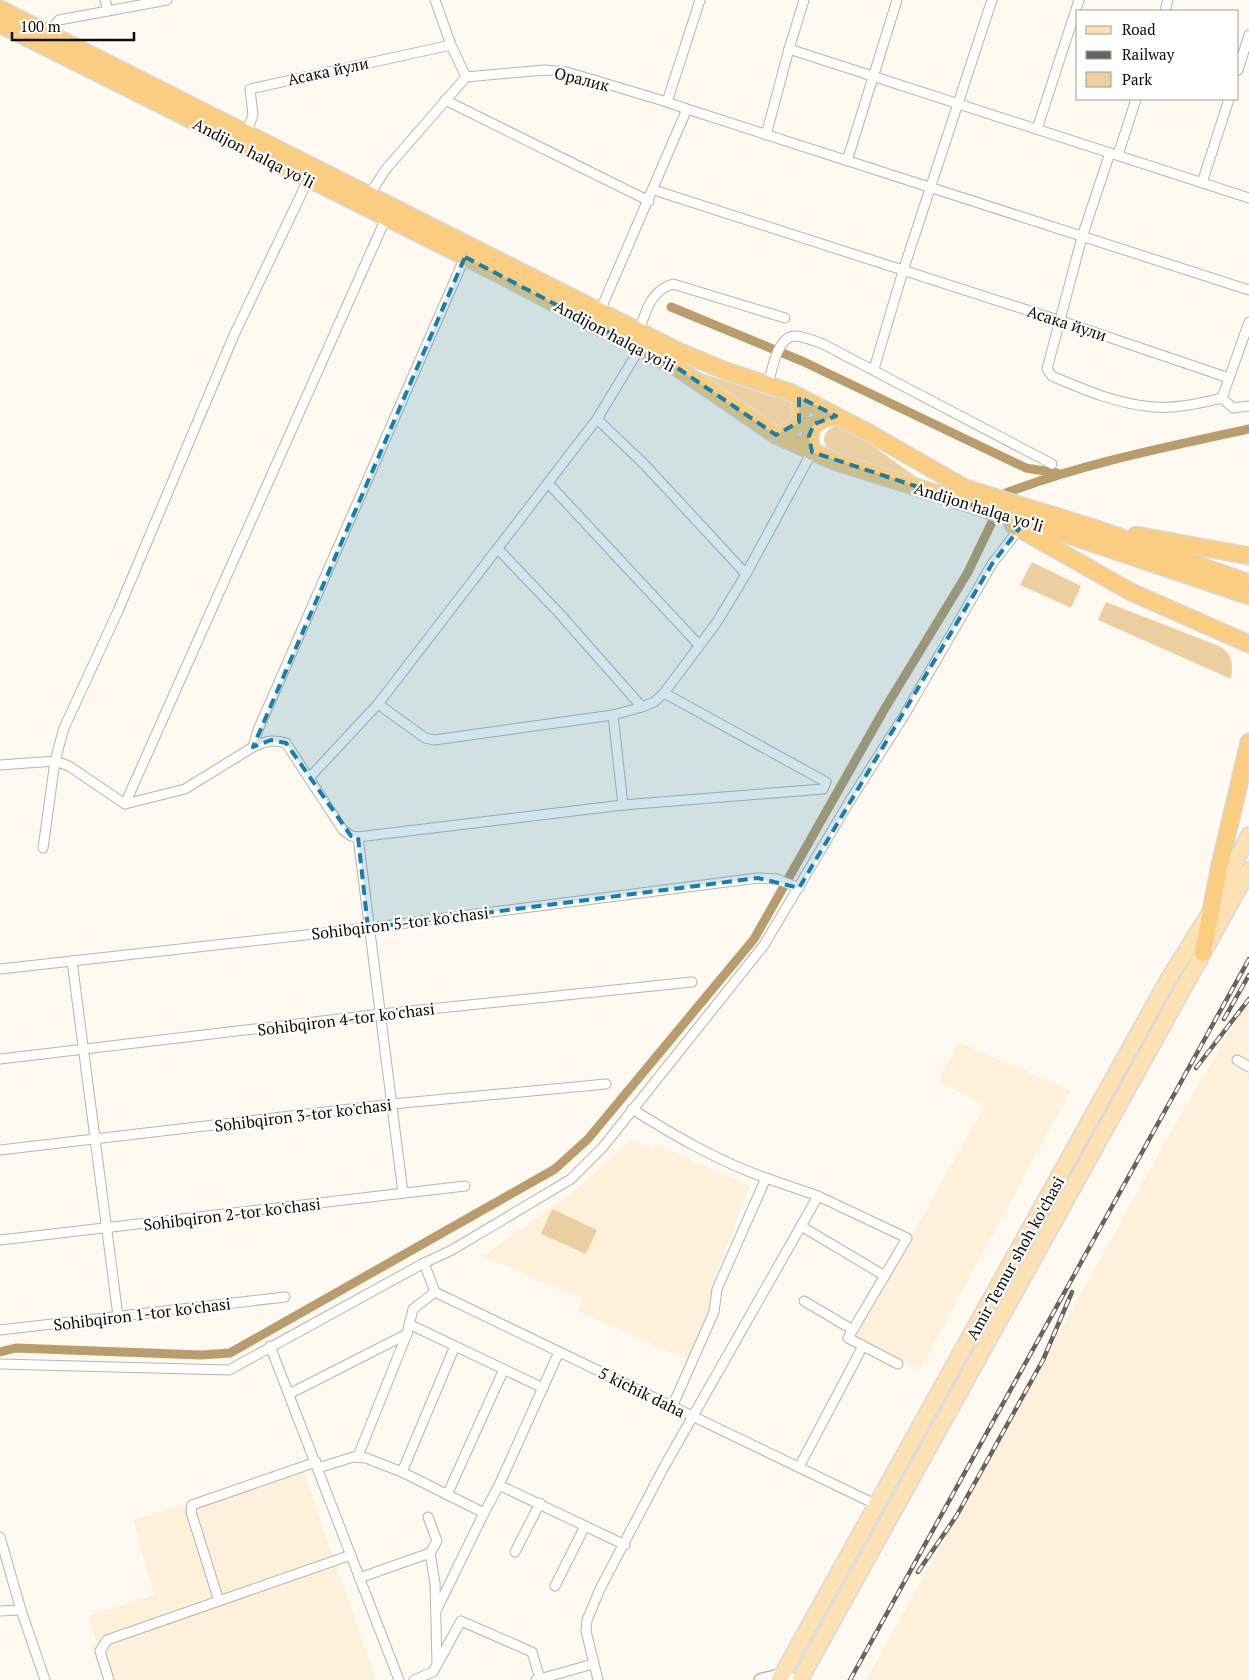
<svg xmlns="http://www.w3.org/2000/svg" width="1249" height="1680" viewBox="0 0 1249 1680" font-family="'PT Serif',serif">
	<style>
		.built { fill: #fef1dc }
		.green { fill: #eccfa1 }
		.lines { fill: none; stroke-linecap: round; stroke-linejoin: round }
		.canal { stroke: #ba9d6d; stroke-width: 9 }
		.street-casing { stroke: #bcb4a7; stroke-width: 11 }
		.secondary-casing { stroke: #bcb4a7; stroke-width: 15 }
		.primary-casing { stroke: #d8d8d7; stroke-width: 18 }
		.highway-casing { stroke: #d8d8d7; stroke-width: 19 }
		.street { stroke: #fff; stroke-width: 9 }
		.secondary { stroke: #fff; stroke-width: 12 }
		.primary { stroke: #fde1b3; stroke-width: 15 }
		.highway { stroke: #fbcd81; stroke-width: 16 }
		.rail-casing { stroke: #67645d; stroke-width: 4.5 }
		.rail { stroke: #fff; stroke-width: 2.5; stroke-dasharray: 8; stroke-linecap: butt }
		.marked { fill: #197ea9; fill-opacity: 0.2; stroke: #197ea9; stroke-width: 4; stroke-dasharray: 10 6; stroke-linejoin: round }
		.labels { text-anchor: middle; stroke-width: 4.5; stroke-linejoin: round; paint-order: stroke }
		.street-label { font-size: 16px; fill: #0e0c07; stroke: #fff }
	</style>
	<rect width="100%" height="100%" fill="#fffaf1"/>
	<g class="built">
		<polygon points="1249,998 1249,1680 866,1680 1173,1128"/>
		<polygon points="958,1042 1071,1090 920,1370 855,1336 985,1105 938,1081"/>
		<polygon points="631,1139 652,1150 656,1144 750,1186 712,1284 711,1308 688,1360 578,1311 582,1299 484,1256 583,1184"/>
		<polygon points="303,1468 376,1680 103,1680 91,1645 97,1643 89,1616 154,1595 133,1520"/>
	</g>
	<g class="green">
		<polygon points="701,373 790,402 796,416 782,428 774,426"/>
		<path d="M 835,426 L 856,434 L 922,481 L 829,450 C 820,441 824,430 835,426 Z"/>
		<polygon points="1032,562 1081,586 1071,608 1020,585"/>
		<path d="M 1106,602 L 1219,646 C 1233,654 1233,664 1231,679 L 1098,620 Z"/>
		<polygon points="552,1209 597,1230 586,1254 541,1234"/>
	</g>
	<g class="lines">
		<g class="canal">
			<polyline points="671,307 802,361 1026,468 1057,473"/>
			<path d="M 0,1352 L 16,1348 L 201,1355 L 230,1353 L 555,1169 L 588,1139 L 754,939 L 884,710 L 968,572 L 1006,493 C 1085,463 1167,447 1249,429"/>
		</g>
		<g class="street-casing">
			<g id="street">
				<polyline points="105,0 108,11"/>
				<polyline points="804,0 789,49 1249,198"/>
				<polyline points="1165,11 1168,0"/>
				<polyline points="48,34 59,20 167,0"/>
				<polyline points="1238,70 1249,35"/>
				<polyline points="466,77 545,70 567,72 667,102"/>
				<polyline points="445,100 649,201"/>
				<polyline points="687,109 667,102 700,0"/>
				<polyline points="1037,129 1079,0"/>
				<polyline points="247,132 253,115 250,89 451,45"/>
				<polyline points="766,135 789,49"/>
				<path d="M 1110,153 L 1082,237 L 1047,369 L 1052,376 C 1085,390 1117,404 1154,407 C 1176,409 1200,403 1222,398"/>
				<polyline points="1118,155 1136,99"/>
				<polyline points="847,161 897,0"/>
				<polyline points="1202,183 1229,99"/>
				<polyline points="654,190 1061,321 1229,378"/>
				<polyline points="369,195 386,169 466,77 451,45 435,0"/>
				<polyline points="600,311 687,109 1249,290"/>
				<polyline points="1249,322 1222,398 1233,408 1249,406"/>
				<path d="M 639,331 C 646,311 651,290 673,284 L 785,318"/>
				<polyline points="874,369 903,271 992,0"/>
				<path d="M 768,384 C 772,371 777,335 796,336 C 805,337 815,341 823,344 L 1052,464"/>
				<polyline points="597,419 644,464 746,574"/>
				<polyline points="548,483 699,645"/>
				<polyline points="498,549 559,613 642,707"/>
				<polyline points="378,704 425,738 434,740 613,715 642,707 654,702 664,693 717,622 746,574 812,452"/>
				<polyline points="613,715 623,805"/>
				<polyline points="253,747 258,730 465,257"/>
				<path d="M 0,765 L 55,761 L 69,766 L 125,804 L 185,789 L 253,747 C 265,741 273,739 286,743 L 343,830 L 351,836 L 358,837 L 623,805 L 823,789 L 826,782 L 664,693"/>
				<polyline points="310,777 378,704 597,419 640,348"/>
				<polyline points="125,804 386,218"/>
				<polyline points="358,837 403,1193"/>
				<polyline points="43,848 55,761 64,728 118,611 234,335 308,180"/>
				<polyline points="72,961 118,1316"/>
				<polyline points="0,969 368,928 758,878 777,879 799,888"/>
				<polyline points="0,1059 381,1014 692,982"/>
				<polyline points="1237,1060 1249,1067"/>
				<path d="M 632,1109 C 675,1136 718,1161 766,1178"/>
				<polyline points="0,1150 392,1104 606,1084"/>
				<polyline points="818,1196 801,1226 885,1276"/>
				<polyline points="0,1240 465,1186"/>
				<polyline points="424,1263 435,1292 877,1505"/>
				<polyline points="804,1301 853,1330"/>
				<polyline points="409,1324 543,1388"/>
				<polyline points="0,1330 285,1297"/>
				<polyline points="270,1346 399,1680"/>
				<polyline points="0,1364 229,1370 424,1263 452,1250 571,1179 603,1147 764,945 848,804 905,714 992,564 1019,529"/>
				<polyline points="289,1394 407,1334 413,1309 435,1292"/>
				<polyline points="672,1407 714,1312 717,1289 766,1178 818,1196 907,1238 848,1338 898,1364"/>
				<polyline points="358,1456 407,1334"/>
				<polyline points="799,1467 863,1346"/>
				<polyline points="318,1468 353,1457 366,1458 402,1472 484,1513 499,1485 625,1545"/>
				<polyline points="402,1472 455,1346"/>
				<polyline points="499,1485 559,1352"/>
				<polyline points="447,1495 504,1369"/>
				<polyline points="428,1517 437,1541 430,1553 435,1583 437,1664"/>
				<polyline points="0,1537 21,1610 45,1680"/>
				<polyline points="515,1552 540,1503"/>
				<polyline points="359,1578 430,1553"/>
				<polyline points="555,1586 585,1526"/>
				<polyline points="219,1601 191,1512 192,1505 316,1462"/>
				<polyline points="437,1609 484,1513"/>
				<polyline points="0,1611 21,1610"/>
				<polyline points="109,1680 100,1651 107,1640 351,1555"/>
				<polyline points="414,1680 433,1672 461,1621 532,1652 540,1679"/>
				<polyline points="536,1680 593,1664"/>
				<polyline points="598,1680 586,1631 587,1620 600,1589 664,1467 801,1226"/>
			</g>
		</g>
		<g class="secondary-casing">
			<polyline id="secondary" points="761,1680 782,1675 794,1680"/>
		</g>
		<g class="primary-casing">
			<g id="primary">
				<polyline points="779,1680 1169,978 1211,911 1249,835"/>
				<polyline points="800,1680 1249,870"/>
			</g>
		</g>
		<g class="highway-casing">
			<g id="highway">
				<polyline points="0,9 678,351 726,371 790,392 869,433 965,488 1097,529 1249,583"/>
				<polyline points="0,24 499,274 640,348 679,369 776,435 834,461 1068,535 1249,596"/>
				<path d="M 776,435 C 797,430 806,418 799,397"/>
				<path d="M 812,452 C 806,429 813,420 836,416"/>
				<polyline points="1013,525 1131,592 1249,644"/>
				<polyline points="1136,535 1249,556"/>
				<polyline points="1203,953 1219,869 1249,742"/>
			</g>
		</g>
		<use href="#street" class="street"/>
		<use href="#secondary" class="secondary"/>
		<use href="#primary" class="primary"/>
		<use href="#highway" class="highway"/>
		<g class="rail-casing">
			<g id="rail">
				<polyline points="1224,1019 1249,975"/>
				<polyline points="1196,1068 1249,999"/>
				<polyline points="918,1572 957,1515 1043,1360 1072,1292"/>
				<polyline points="850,1680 1249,959"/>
			</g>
		</g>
		<use href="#rail" class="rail"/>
	</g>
	<path class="marked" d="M 465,257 L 679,369 L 776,435 L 799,422 L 799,397 L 836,416 L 814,424 L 809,436 L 812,452 L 982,508 L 1019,529 L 992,564 L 799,888 L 758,878 L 368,928 L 358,837 L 351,836 L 286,743 L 271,740 L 253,747 Z"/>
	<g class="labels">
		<g class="street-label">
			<text transform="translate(328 71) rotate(-12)" y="6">Асака йули</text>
			<text transform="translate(582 79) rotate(14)" y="6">Оралик</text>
			<text transform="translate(254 153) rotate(27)" y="6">Andijon halqa yo‘li</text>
			<text transform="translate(1067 323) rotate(18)" y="6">Асака йули</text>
			<text transform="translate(615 336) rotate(28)" y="6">Andijon halqa yo‘li</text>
			<text transform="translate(979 507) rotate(17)" y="6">Andijon halqa yo‘li</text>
			<text transform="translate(400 923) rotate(-7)" y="6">Sohibqiron 5-tor ko'chasi</text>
			<text transform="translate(346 1019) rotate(-7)" y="6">Sohibqiron 4-tor ko'chasi</text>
			<text transform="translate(303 1115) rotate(-7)" y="6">Sohibqiron 3-tor ko'chasi</text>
			<text transform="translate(232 1214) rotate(-7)" y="6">Sohibqiron 2-tor ko'chasi</text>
			<text transform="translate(1015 1258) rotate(-61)" y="6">Amir Temur shoh ko'chasi</text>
			<text transform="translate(142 1314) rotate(-7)" y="6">Sohibqiron 1-tor ko'chasi</text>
			<text transform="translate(642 1392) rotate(26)" y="6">5 kichik daha</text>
		</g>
	</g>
	<rect x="1076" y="10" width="162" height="90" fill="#ffffff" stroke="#9f9e9c"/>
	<rect x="1086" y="26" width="25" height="8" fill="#fde1b3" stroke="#9f9e9c"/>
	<text x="1122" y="35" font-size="15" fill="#0e0c07">Road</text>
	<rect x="1086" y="51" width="25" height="8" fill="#67645d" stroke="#9f9e9c"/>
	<text x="1122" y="60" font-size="15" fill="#0e0c07">Railway</text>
	<rect x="1086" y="72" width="25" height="15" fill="#eccfa1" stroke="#9f9e9c"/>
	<text x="1122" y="85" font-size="15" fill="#0e0c07">Park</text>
	<path d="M12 32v8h122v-8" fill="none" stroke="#0e0c07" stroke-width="2.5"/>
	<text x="20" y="32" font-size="15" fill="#0e0c07" stroke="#ffffff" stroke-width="4" paint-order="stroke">100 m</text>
</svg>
